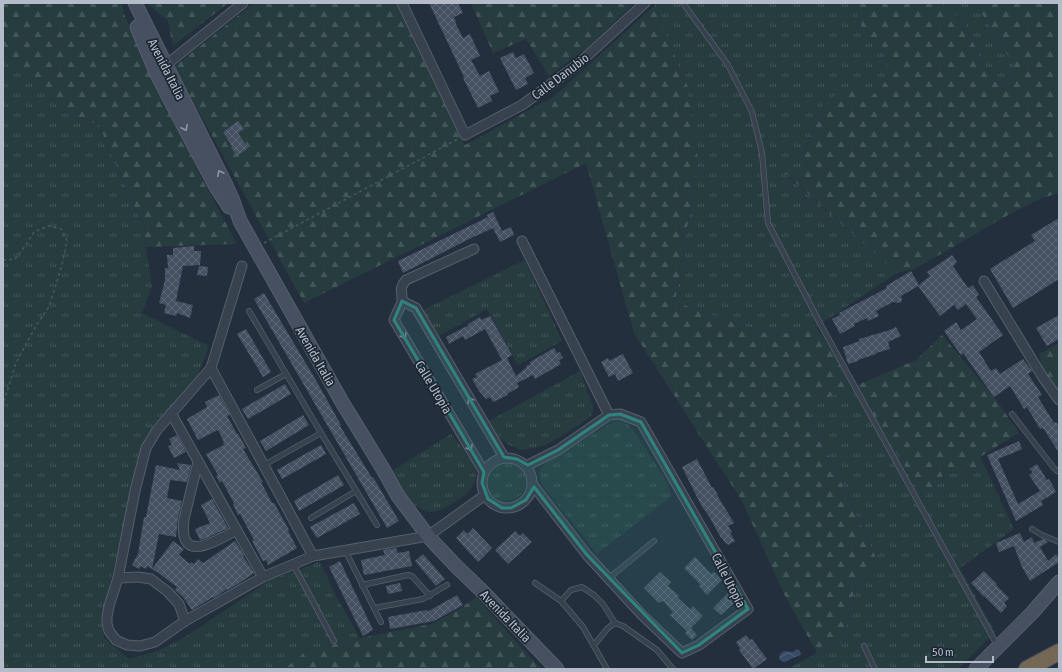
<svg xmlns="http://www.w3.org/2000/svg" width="1062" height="672" viewBox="0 0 1062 672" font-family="'Asap Condensed',sans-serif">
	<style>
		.grass { fill: url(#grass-tufts) }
		.forest { fill: url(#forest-firs) }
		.water { fill: url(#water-waves) }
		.building { fill: url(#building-cross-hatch) }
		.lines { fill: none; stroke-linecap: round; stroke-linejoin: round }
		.lane-casing { stroke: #565f6c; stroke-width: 6 }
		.street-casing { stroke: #565f6c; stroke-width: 11 }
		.secondary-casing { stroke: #565f6c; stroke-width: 15 }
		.highway-casing { stroke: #434c59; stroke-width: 18 }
		.path { stroke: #44595c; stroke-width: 1.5; stroke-dasharray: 3 3; stroke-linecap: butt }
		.lane { stroke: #38414e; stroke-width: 4.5 }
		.street { stroke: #38414e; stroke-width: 9 }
		.secondary { stroke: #465061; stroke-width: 13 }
		.highway { stroke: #746855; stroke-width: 16 }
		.oneway { stroke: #8e96a5 }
		.oneway2 { stroke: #7c8592 }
		.marked { fill: #308480; fill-opacity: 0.2; stroke: #308480; stroke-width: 3; stroke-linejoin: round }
		.labels { text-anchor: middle; stroke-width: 3.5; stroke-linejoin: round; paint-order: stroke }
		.street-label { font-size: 13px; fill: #b4bcc9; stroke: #1d2633 }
	</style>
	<defs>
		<pattern id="grass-tufts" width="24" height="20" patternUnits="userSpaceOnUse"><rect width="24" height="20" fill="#263c3f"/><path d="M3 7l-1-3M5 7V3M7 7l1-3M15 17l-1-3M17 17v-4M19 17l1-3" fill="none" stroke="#435659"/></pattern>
		<pattern id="forest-firs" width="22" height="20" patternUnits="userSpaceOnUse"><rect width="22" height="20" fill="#263c3f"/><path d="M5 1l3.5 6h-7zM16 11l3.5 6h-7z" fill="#435659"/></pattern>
		<pattern id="water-waves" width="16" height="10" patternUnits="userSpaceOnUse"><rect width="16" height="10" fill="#394c67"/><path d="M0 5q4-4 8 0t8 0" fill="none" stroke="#53647b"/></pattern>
		<pattern id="building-cross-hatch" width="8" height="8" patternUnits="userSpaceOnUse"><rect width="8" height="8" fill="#455162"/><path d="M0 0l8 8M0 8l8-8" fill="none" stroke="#5d6877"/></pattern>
	</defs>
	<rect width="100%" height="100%" fill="#242f3e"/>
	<g class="grass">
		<polygon points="657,3 853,3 863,30 885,56 890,77 867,101 825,101 804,152 808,167 785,174 897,273 816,327 774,336 675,302 698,161 654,6"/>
		<polygon points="940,3 975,3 1015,67 1016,82 989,81 965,23"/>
		<polygon points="3,51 63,111 99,125 143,227 152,287 142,313 209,346 199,373 140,460 101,621 104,638 129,659 158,651 185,637 270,580 320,562 337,598 360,638 327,646 310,648 284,669 3,669"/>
		<polygon points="525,260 562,341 518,365 487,309 437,337 421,311"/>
		<polygon points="580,371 593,406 593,412 590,417 559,438 543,446 534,448 521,450 507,444 499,437 487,422"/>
		<polygon points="855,386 924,498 945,473 987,471 1014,529 960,568 995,632 958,669 792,669 791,667 817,653 844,641 854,590 879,564 806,407"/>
		<path d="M 615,421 L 625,422 L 634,431 L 655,463 L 667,483 L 672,496 L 597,554 L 543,486 C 538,475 537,470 547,462 Z"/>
		<path d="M 451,434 C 459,444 474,461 476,473 C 476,480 473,488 468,492 C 461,499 439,513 430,512 C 426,512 419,509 416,506 C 408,501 397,480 392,471 Z"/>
		<circle cx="506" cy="481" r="20"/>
	</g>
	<g class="forest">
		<polygon points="3,3 122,3 124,14 203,181 237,244 146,247 143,227 99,125 63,111 3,51"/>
		<polygon points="146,3 228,3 173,46 168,21"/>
		<polygon points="254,3 397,3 465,145 553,97 654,6 687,85 698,161 675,302 774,336 816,327 855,386 916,360 942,335 994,397 1019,433 980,457 987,471 945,473 924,498 855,386 806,407 879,564 854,590 844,641 817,653 784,594 742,501 634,333 586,163 304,303 174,67"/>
		<polygon points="471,3 635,3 587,48 549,76 526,39 493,53"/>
		<polygon points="853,3 940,3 965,23 989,81 1016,82 1015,67 975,3 1059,3 1059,193 1042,198 1015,211 915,269 897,273 785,173 808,167 804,153 825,101 852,85 867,101 890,77 885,56 863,30"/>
		<polygon points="1059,343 1059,392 1042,367 1039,354"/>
		<polygon points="476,597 541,669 284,669 310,648 327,646 360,638 432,624 461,608"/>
	</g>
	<path class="water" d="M 797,649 L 800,651 L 801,654 C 798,657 795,656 791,659 C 788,660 787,662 783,662 L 779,659 L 780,654 L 784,651 L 793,652 Z"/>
	<g class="building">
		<polygon points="429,3 458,3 463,13 454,17 456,22 455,22 463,38 470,34 480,56 471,60 480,76 489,71 499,92 490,96 492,101 478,108 463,78 464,77"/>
		<polygon points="513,52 516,58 524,54 534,73 525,78 528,84 516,90 500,58"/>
		<polygon points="238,121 244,129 238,133 248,148 237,156 231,147 232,146 223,132"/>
		<polygon points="493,212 502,231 511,227 514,235 500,242 493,228 467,240 403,273 398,261 488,217 487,215"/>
		<polygon points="1059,218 1059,279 1013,308 990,269 1035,241 1031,235"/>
		<polygon points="194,246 194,251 201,251 200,265 183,266 176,301 193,305 190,318 177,313 176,316 164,313 166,305 159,303 165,280 165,268 168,268 167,255 173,255 173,248"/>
		<polygon points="952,255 957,262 953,266 968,288 973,285 979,295 976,297 1003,335 979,352 991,371 996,368 1000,374 1023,359 1032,371 1028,374 1042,395 1038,397 1054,423 1056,422 1059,427 1059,453 1043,428 1040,429 1027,407 1024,409 1010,386 994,397 963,353 961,355 944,331 956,322 961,330 977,319 966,304 958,310 954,305 940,316 918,286 901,296 902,300 900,303 893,302 876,311 879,316 868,321 867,318 854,324 855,326 840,334 832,319 840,315 839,313 887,288 886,286 911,271 919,285 930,276 927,272"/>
		<polygon points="199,266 208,267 207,276 197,275"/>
		<polygon points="264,293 317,382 341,425 340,426 372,478 373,477 399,521 387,528 254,299"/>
		<polygon points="1059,315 1059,339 1047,346 1036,328"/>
		<polygon points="490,316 512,355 507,358 516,376 527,367 526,366 531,364 530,362 554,348 557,353 560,352 563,358 559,360 561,364 535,379 533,375 517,383 519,387 507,394 508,395 493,402 490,397 486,399 479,391 472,379 477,377 475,374 502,360 485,329 465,340 463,336 449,344 446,337 469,325 468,324 480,317 481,320"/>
		<polygon points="896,327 901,336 888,342 890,349 876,353 876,354 858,360 858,361 848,364 843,347 860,341 859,339 890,330"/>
		<polygon points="246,329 271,372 263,377 237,334"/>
		<polygon points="623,354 633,373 618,381 615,374 609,377 601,362 608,358 609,361"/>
		<polygon points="285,384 291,394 248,419 242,409"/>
		<polygon points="219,395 230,415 227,416 237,434 238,434 246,448 243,449 263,482 261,482 272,503 274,503 289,530 288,531 297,548 268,565 266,560 263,561 252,541 254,540 240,514 238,515 233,504 234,503 222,481 220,483 216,476 218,475 206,454 224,445 223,443 224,442 218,430 198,440 187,419 207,407 205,402"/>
		<polygon points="303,415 309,425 266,451 260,441"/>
		<polygon points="177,435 186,452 174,458 168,446 172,445 169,439"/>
		<polygon points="1019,441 1022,449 998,459 1018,504 1040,491 1029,475 1033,472 1029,469 1037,464 1047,480 1049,479 1056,492 1041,501 1043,505 1016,521 987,455"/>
		<polygon points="321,445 326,454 282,479 277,470"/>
		<polygon points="697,459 712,488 713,487 718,495 717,495 734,523 728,526 732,532 730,533 735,541 728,545 727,543 726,544 722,538 721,538 710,518 701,505 682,467"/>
		<polygon points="177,463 191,465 187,482 170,480 170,481 167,498 182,501 178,518 176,537 159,534 152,569 147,566 146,569 141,566 139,569 132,565 138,554 144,517 146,517 156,465 180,470"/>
		<polygon points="338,475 344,485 299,511 294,501"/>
		<polygon points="212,499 228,528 207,538 200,540 195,529 210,523 201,505"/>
		<polygon points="354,503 360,514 317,538 310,527"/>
		<polygon points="473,528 492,548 478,562 456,538 464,530 467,534"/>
		<polygon points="515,531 520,536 523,533 532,542 508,564 495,550"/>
		<polygon points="1020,533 1024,542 1032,537 1034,543 1043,539 1048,542 1040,547 1048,561 1056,554 1059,558 1059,562 1056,564 1030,581 1022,567 1014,546 999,552 996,543"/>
		<polygon points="173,541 184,549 179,555 190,564 191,562 194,564 198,559 203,563 235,541 244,555 243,556 254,573 238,584 227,590 227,589 214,598 213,597 192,610 183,597 175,590 177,587 157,572 152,569"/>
		<polygon points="396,548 398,553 409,551 412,566 364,575 361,560 385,555 383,550"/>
		<polygon points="423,554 445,579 436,586 415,561"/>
		<polygon points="695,557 711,574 714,572 722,580 707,595 699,586 700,584 684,568"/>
		<polygon points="340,561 373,630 363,636 329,567"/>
		<polygon points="984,571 997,584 996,585 1009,598 1004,603 1007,606 1001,613 984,596 984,597 971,583"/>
		<polygon points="660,572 671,582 668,586 679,596 678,598 690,609 693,606 703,616 691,628 697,635 692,640 685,633 687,631 670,615 673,612 663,601 659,603 644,588"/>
		<polygon points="400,583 402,591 388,594 386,586"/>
		<polygon points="728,593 736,601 721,615 713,608"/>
		<polygon points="457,595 463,605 434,621 390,629 388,617 427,610 427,612"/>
		<polygon points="746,635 750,640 752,639 767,659 753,669 739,650 740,648 736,642"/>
	</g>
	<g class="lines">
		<g class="lane-casing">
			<g id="lane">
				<polyline points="683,3 728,65 752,112 762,153 768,223 822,327 997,645"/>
				<polyline points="249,311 321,433 377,525"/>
				<polyline points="257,390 286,374"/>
				<polyline points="1012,414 1053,467 1057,471 1059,471"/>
				<polyline points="264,465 321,433"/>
				<polyline points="311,518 356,491"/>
				<polyline points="1032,529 1042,535 1059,542"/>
				<polyline points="345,550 381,622"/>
				<polyline points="293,564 334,641"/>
				<polyline points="609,578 654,541"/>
				<polyline points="535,583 561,601 583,627 607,669"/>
				<polyline points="362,585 408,575 412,576 430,596"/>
				<polyline points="561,601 571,590 582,587 594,595 603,604 615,623"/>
				<polyline points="374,608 423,599 447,585"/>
				<polyline points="594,645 608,628 615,623 623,626 657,650 673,669"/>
				<polyline points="864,646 875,669"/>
			</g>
		</g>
		<g class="street-casing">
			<g id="street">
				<polyline points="402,3 465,135 522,105 577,65 645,3"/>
				<polyline points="161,69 243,3"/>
				<polyline points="522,241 609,415"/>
				<path d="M 474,249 L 406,280 C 398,289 403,292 402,302 C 400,308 396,314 394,320 L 484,472"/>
				<polyline points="242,266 211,368 313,556 428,536 485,495"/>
				<polyline points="984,281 1042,376 1059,400"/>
				<polyline points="402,301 416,308 504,457"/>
				<polyline points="211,368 157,430 146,448 135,491 118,578 109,606 107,617 107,624 109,631 116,640 127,645 140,646 155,642 185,621 263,577 313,556"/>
				<polyline points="171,413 263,577"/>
				<circle cx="507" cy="483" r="25"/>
				<path d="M 198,462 L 184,519 C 178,566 215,541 237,530"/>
				<polyline points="526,466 558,450 609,415 620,414 641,422 748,609 699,645 682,653 642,615 587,555 533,485"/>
				<polyline points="118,578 138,577 151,579 168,592 179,604 185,621"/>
			</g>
		</g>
		<g class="secondary-casing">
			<g id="secondary">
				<polyline points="135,3 225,183 233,201 240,221 342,402 383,469 398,496 428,536 437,546 457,567 483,592 557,669"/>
				<polyline points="137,27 156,72 177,113 216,187 229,207"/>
				<polyline points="976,669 1032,613 1059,582"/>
			</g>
		</g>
		<g class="highway-casing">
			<polyline id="highway" points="1027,669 1059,652"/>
		</g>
		<g class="path">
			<polyline points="264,243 458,139"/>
			<polyline points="3,260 15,259 23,249 34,232 48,226 61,229 67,240 62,265 49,307 37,324 16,363 3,404"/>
		</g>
		<use href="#lane" class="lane"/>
		<use href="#street" class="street"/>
		<use href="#secondary" class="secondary"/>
		<use href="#highway" class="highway"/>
	</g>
	<defs><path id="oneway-chevron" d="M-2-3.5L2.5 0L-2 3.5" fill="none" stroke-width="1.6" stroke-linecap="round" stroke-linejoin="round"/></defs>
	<g class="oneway">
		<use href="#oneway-chevron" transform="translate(185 128) rotate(63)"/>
		<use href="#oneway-chevron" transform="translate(220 173) rotate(-116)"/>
	</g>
	<g class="oneway2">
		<use href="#oneway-chevron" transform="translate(404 336) rotate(59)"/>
		<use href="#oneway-chevron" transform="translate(470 400) rotate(-121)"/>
		<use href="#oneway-chevron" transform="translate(470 448) rotate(59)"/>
	</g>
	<path class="marked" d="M 402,301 L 416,308 L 504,457 L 517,459 L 528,465 L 558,450 L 609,415 L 620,414 L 641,422 L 748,609 L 699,645 L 682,653 L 587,555 L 534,487 L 526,500 L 511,508 L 502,508 L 488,499 L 482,483 L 484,472 L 394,320 Z"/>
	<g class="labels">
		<g class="street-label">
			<text transform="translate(167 69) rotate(63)" y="5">Avenida Italia</text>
			<text transform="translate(560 76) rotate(-37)" y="5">Calle Danubio</text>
			<text transform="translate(316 356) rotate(60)" y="5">Avenida Italia</text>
			<text transform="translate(434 387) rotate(59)" y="5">Calle Utopía</text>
			<text transform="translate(729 580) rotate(63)" y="5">Calle Utopía</text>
			<text transform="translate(506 616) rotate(46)" y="5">Avenida Italia</text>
		</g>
	</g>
	<rect width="1062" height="672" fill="none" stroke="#b4bcc9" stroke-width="8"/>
	<path d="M926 656v6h67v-6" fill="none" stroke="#b4bcc9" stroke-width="2"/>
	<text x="932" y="656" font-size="12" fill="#b4bcc9" stroke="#1d2633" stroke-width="3" paint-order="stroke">50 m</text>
</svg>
